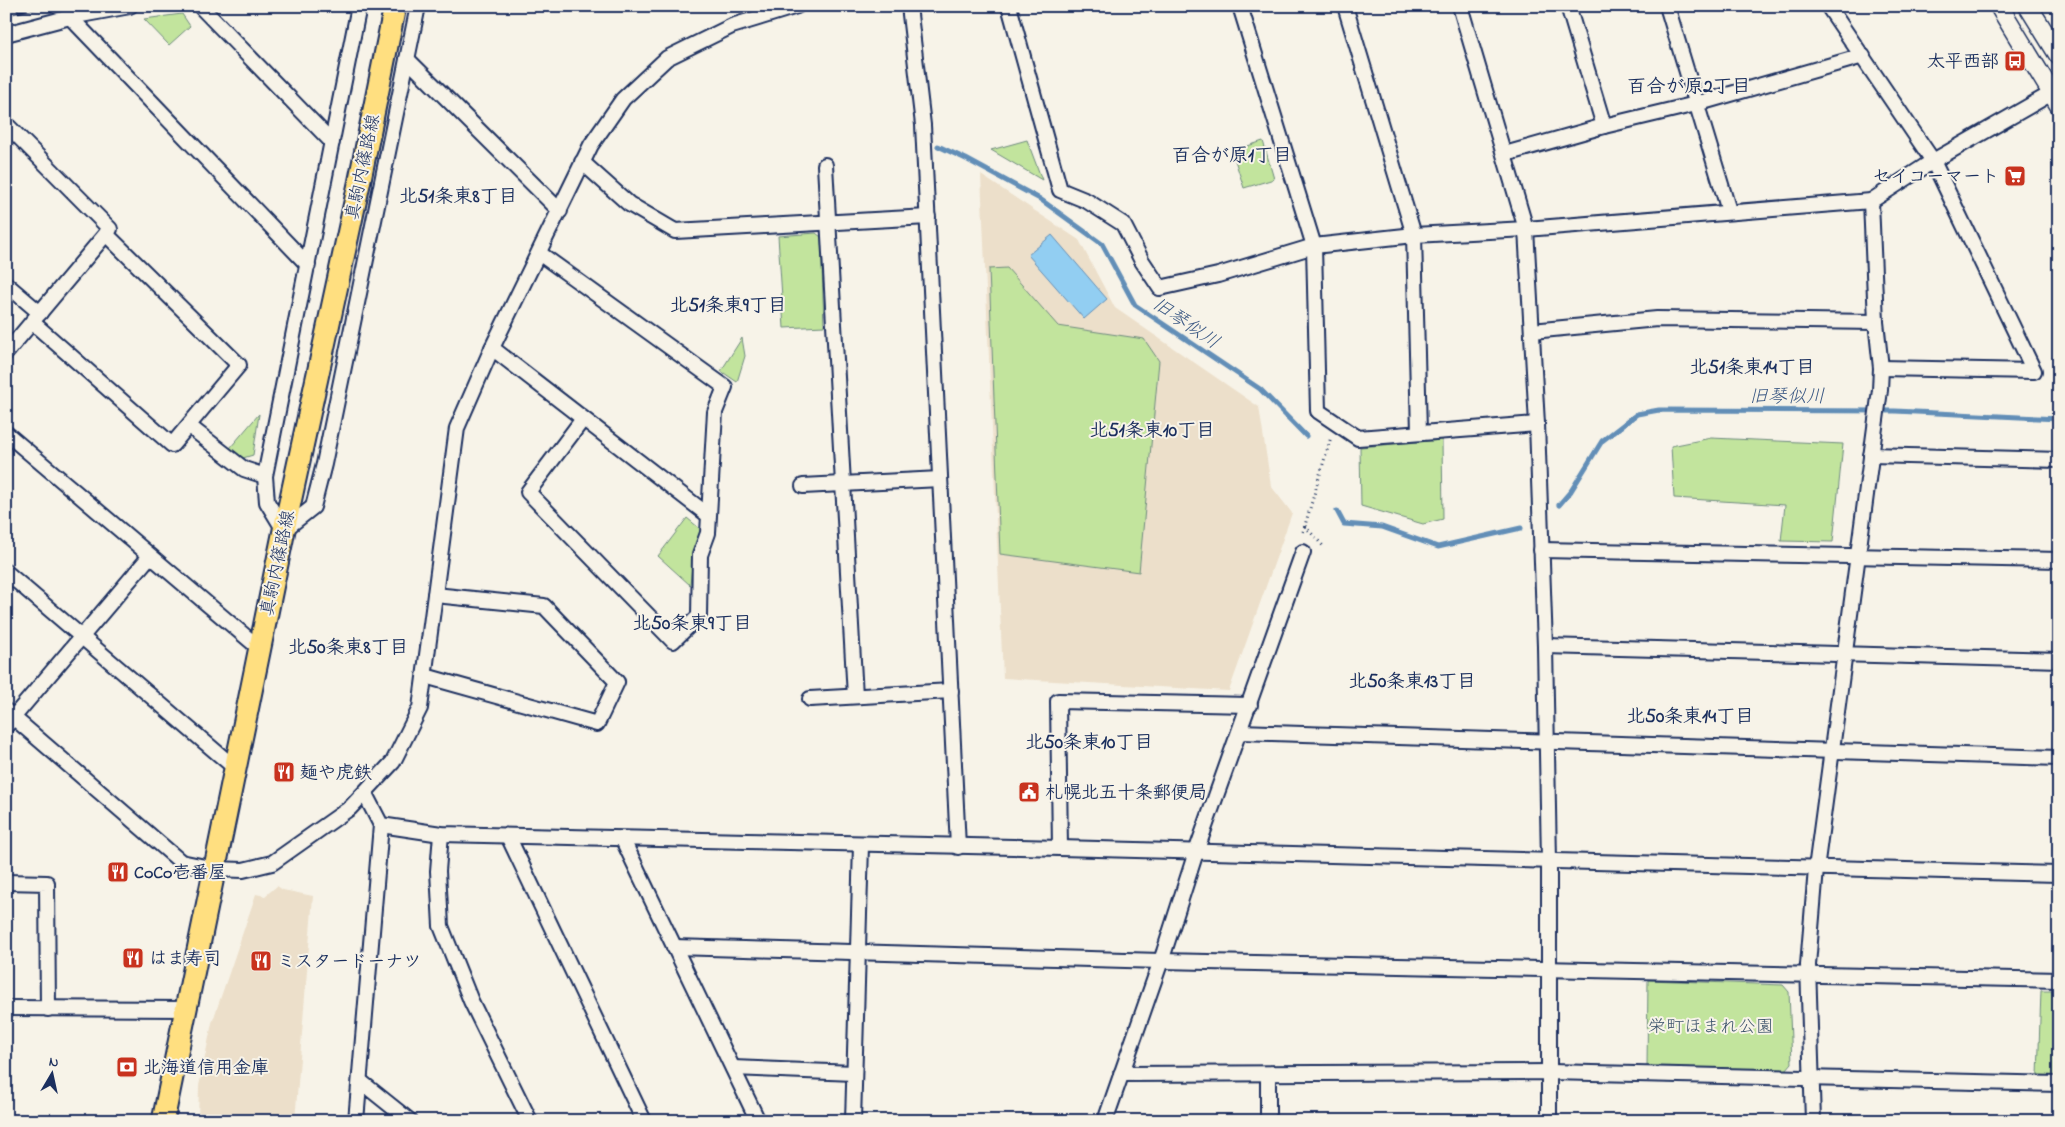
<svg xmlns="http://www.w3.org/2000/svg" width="2065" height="1127" viewBox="0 0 2065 1127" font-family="'Indie Flower','Klee One',sans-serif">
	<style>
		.built { fill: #ecdfca }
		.green { fill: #c2e49d; stroke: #6e8a7e }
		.water { fill: #92cef2; stroke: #628eb7 }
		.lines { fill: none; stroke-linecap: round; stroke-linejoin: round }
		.stream { stroke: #628eb7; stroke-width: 5 }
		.minor-casing { stroke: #1b2f5e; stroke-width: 18 }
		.tertiary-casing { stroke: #1b2f5e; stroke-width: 21 }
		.primary-casing { stroke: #1b2f5e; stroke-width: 25 }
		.path { stroke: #1b2f5e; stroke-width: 3; stroke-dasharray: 1 4; stroke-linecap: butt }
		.minor { stroke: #f7f3e8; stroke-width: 14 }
		.tertiary { stroke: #f7f3e8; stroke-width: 18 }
		.primary { stroke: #ffdf80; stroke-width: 21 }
		.rail-casing { stroke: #1b2f5e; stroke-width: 5.5 }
		.rail { stroke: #f7f3e8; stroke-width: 4; stroke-dasharray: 11; stroke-linecap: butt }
		.labels { text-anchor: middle; stroke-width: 4; stroke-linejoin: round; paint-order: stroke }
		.poi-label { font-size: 18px; font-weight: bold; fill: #1b2f5e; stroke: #f7f3e8; text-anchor: start }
		.street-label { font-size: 18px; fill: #1b2f5e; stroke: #f7f3e8 }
		.park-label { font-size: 18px; fill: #3c536b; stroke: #f7f3e8 }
		.neighbourhood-label { font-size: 19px; font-weight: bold; fill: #1b2f5e; stroke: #f7f3e8 }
		.water-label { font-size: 19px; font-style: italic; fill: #395783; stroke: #f7f3e8 }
	</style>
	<rect width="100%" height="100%" fill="#f7f3e8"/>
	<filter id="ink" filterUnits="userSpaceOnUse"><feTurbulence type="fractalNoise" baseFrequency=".02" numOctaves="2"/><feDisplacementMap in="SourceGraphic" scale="10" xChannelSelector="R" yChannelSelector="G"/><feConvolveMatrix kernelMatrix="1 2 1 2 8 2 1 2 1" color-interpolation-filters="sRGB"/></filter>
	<g filter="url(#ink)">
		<g class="built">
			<polygon points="981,175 1079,240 1115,308 1259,407 1271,486 1292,513 1229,691 1003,678"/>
			<polygon points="277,886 283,890 313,896 295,1121 198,1121 199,1086 212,1023 256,894 265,896"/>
		</g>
		<g class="green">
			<polygon points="182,14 190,26 169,45 144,19"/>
			<polygon points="1027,140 1042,180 991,150"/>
			<polygon points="1263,141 1274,179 1244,188 1232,151"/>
			<polygon points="816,233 821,237 824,326 784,328 778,236"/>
			<polygon points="1007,268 1058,326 1144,339 1159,361 1139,572 1000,554 989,269"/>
			<polygon points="742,338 745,356 737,382 721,371"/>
			<polygon points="259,414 253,455 243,458 230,448"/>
			<polygon points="1711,438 1843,444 1833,542 1781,541 1785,505 1674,498 1671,446"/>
			<polygon points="1442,440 1443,519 1423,524 1361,506 1360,447"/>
			<polygon points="687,518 704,532 693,556 690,585 658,556"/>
			<polygon points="1648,980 1783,985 1789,992 1792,1063 1786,1070 1647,1068"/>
			<polygon points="2041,991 2059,991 2059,1077 2038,1076"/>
		</g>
		<polygon class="water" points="1052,235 1107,299 1084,319 1028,255"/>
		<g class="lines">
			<g class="stream">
				<polyline points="938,146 966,159 1040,199 1102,244 1135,305 1260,389 1306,436"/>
				<polyline points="1559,505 1571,491 1602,441 1637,414 1659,410 1895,411 2059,419"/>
				<polyline points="1337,511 1344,524 1382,527 1438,547 1521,528"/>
			</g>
			<g class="minor-casing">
				<g id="minor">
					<polyline points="200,6 332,142"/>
					<polyline points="359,6 265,476 267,502 284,530 313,507 324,464 418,6"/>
					<polyline points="909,6 923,125 958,847"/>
					<polyline points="1009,6 1060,190 1087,201 1123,224 1142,261 1160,288 1218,275 1314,246 1414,235 1526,229 1871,201 1933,161 2059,89"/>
					<polyline points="1240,6 1314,246 1318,411 1358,438 1537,424"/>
					<polyline points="1345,6 1414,235 1419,432"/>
					<polyline points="1460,6 1526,229 1537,424 1545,646 1549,861 1549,1121"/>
					<polyline points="1568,6 1604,126"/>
					<polyline points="1667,6 1729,211"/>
					<polyline points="1828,6 1933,161 2034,371 1881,368"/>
					<polyline points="70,17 308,265"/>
					<polyline points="6,34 70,17 130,6"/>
					<polyline points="407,59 560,211"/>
					<polyline points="6,124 110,229 6,353"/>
					<polyline points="1505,154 1604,126 1696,104 1863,56"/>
					<polyline points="582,162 629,204 675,231 928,217"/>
					<polyline points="825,165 855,696"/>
					<polyline points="539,253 725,387 715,412 708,533 700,555 699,616 673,641 528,492 583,419"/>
					<polyline points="6,284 40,313"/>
					<polyline points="32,322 172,445 239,365 106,234"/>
					<polyline points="1532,331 1657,319 1876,322"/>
					<polyline points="492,348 708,515"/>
					<polyline points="189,426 244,469 265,476"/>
					<polyline points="6,433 259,648"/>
					<polyline points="1871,455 2059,460"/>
					<polyline points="803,486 940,479"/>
					<polyline points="1541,550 2059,560"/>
					<polyline points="6,572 235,768"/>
					<polyline points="1545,646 2059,660"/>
					<polyline points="425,676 597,724 617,682 544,606 435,595"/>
					<polyline points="810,699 951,691"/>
					<polyline points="6,711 181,862 215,869 243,870 272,863 350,808 393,762 420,708 457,428 492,348 591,145 623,99 667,58 732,26 797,6"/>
					<polyline points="6,726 150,556"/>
					<polyline points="1240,732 2059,758"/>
					<polyline points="365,794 381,825 441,834 1060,848 2059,874"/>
					<polyline points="441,834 438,871 441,926 471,1001 530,1121"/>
					<polyline points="508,836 644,1121"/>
					<polyline points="623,840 758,1121"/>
					<polyline points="1060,848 1058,701 1250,705"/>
					<polyline points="6,882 47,883 48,1009"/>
					<polyline points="674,947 1161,961 2059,980"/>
					<polyline points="6,1008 186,1009"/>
					<polyline points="733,1068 854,1073"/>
					<polyline points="1121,1074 1550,1072 2059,1084"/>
					<polyline points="1268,1074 1268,1121"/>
					<polyline points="360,1081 410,1121"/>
					<polyline points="356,1121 381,825"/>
					<polyline points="853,1121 861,845"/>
					<polyline points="1105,1121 1164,952 1196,852 1303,552"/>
					<polyline points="1813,1121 1808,965 1816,869 1880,390 1881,368 1876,322 1871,201"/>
				</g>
			</g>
			<g class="tertiary-casing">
				<g id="tertiary">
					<polyline points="1999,6 2059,105"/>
					<polyline points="2028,6 2059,56"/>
				</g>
			</g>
			<g class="primary-casing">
				<polyline id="primary" points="163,1121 284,530 359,184 395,6"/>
			</g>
			<g class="path">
				<polyline points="1305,526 1323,546"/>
				<polyline points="1303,532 1331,437"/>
			</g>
			<use href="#minor" class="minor"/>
			<use href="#tertiary" class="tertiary"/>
			<use href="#primary" class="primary"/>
			<g class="rail-casing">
				<polyline id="rail" points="6,13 38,6"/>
			</g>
			<use href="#rail" class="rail"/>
		</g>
	</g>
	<defs>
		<g id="bus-square" transform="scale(1.125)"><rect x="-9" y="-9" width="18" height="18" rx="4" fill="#c8321e" stroke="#f7f3e8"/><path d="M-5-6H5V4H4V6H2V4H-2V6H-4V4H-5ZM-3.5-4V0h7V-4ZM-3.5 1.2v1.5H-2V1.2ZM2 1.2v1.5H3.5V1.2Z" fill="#fff"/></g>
		<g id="supermarket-square" transform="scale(1.125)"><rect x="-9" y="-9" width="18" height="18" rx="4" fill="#c8321e" stroke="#f7f3e8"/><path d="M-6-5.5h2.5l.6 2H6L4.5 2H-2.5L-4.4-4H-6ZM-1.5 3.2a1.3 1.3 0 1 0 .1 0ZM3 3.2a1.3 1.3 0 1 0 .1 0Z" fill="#fff"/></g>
		<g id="restaurant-square" transform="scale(1.125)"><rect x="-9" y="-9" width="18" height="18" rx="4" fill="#c8321e" stroke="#f7f3e8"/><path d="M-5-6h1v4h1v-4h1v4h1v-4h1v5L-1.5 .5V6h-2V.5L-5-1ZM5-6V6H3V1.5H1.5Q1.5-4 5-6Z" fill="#fff"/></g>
		<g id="civic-square" transform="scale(1.125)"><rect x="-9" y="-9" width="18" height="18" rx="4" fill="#c8321e" stroke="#f7f3e8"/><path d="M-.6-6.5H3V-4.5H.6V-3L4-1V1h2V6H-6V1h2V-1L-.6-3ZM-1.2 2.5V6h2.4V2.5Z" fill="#fff"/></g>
		<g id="bank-square" transform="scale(1.125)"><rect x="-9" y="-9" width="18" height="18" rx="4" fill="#c8321e" stroke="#f7f3e8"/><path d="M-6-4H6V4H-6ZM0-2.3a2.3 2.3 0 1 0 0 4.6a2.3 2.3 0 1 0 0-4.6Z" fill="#fff"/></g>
	</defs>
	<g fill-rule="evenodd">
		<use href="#bus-square" x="2015" y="61"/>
		<use href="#supermarket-square" x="2015" y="176"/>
		<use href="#restaurant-square" x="284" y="772"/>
		<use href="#civic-square" x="1029" y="792"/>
		<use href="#restaurant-square" x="118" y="872"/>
		<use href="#restaurant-square" x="133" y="958"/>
		<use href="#restaurant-square" x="261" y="961"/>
		<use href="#bank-square" x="127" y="1067"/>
	</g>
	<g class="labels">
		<g class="poi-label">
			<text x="1999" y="67" text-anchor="end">太平西部</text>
			<text x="1999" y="182" text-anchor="end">セイコーマート</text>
			<text x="300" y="778">麺や虎鉄</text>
			<text x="1045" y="798">札幌北五十条郵便局</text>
			<text x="134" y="878">CoCo壱番屋</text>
			<text x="149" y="964">はま寿司</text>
			<text x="277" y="967">ミスタードーナツ</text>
			<text x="143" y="1073">北海道信用金庫</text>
		</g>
		<g class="street-label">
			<text transform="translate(362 167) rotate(-78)" y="6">真駒内篠路線</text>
			<text transform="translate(277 563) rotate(-78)" y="6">真駒内篠路線</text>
		</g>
		<g class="park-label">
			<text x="1711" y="1032">栄町ほまれ公園</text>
		</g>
		<g class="neighbourhood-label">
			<text x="1689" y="92">百合が原2丁目</text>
			<text x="1232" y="161">百合が原1丁目</text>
			<text x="458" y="202">北51条東8丁目</text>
			<text x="728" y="311">北51条東9丁目</text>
			<text x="1752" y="373">北51条東14丁目</text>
			<text x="1152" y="436">北51条東10丁目</text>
			<text x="692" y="629">北50条東9丁目</text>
			<text x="348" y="653">北50条東8丁目</text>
			<text x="1412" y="687">北50条東13丁目</text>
			<text x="1690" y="722">北50条東14丁目</text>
			<text x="1089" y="748">北50条東10丁目</text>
		</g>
		<g class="water-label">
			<text transform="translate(1187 322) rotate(34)" y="7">旧琴似川</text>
			<text x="1787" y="402">旧琴似川</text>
		</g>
	</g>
	<rect width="2065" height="1127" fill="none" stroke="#f7f3e8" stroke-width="25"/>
	<rect x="12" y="12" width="2040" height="1102" fill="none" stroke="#1b2f5e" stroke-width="2" filter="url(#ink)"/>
	<g transform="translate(52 1074) rotate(9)" stroke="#f7f3e8" stroke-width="4" paint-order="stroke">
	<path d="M0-4L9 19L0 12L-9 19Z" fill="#1b2f5e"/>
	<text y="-8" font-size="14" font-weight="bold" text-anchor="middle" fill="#1b2f5e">N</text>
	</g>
</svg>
